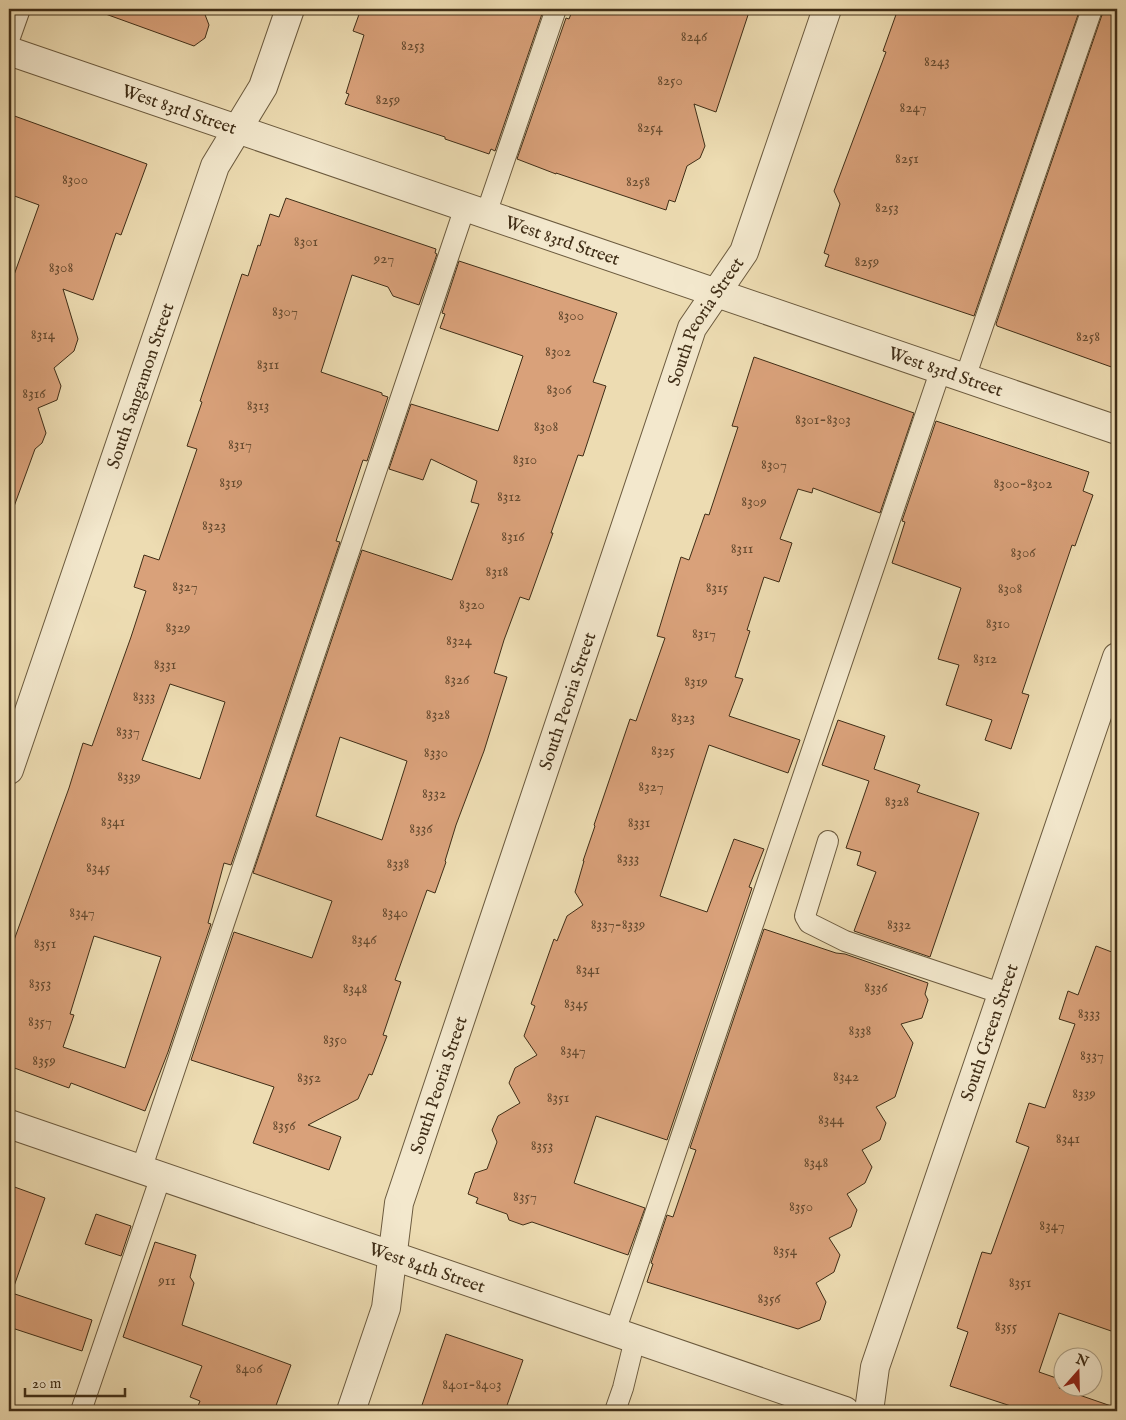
<svg xmlns="http://www.w3.org/2000/svg" width="1126" height="1420" viewBox="0 0 1126 1420" font-family="'IM FELL English',serif">
	<style>
		.building { fill: #d9a17a; stroke: #402e17; fill-rule: evenodd }
		.lines { fill: none; stroke-linecap: round; stroke-linejoin: round }
		.service-casing { stroke: #6b5a3e; stroke-width: 22 }
		.minor-casing { stroke: #6b5a3e; stroke-width: 30 }
		.tertiary-casing { stroke: #6b5a3e; stroke-width: 30 }
		.service { stroke: #f3e8cd; stroke-width: 20 }
		.minor { stroke: #f3e8cd; stroke-width: 28 }
		.tertiary { stroke: #f3e8cd; stroke-width: 28 }
		.labels { text-anchor: middle; stroke-width: 4; stroke-linejoin: round; paint-order: stroke }
		.number-label { font-size: 15px; fill: #664b30 }
		.street-label { font-size: 18px; fill: #402e17; stroke: #f3e8cd }
	</style>
	<rect width="100%" height="100%" fill="#eddcb2"/>
	<filter id="stains"><feTurbulence type="fractalNoise" baseFrequency=".004" numOctaves="4"/><feColorMatrix values="0 0 0 0 .2 0 0 0 0 .09 0 0 0 0 .02 0 0 0 .5 -.17"/></filter>
	<radialGradient id="worn" r=".72"><stop offset=".6" stop-color="#630" stop-opacity="0"/><stop offset="1" stop-color="#630" stop-opacity=".3"/></radialGradient>
	<g class="building">
		<polygon points="100,9 195,9 204,12 209,25 205,38 194,46 100,12"/>
		<polygon points="361,9 537,9 543,11 495,151 491,149 489,154 445,139 445,137 345,104 349,94 346,93 364,35 353,31"/>
		<polygon points="573,9 750,9 716,112 694,104 705,146 700,158 687,166 675,202 669,200 666,210 556,173 556,174 517,159 566,18 569,19"/>
		<polygon points="898,9 1080,9 974,316 825,266 829,255 824,253 840,204 834,191 886,52 883,51"/>
		<polygon points="1104,9 1117,9 1117,369 997,326 996,324"/>
		<polygon points="9,114 147,164 121,235 116,233 93,300 63,289 78,339 74,351 54,368 61,386 57,400 38,408 46,433 42,443 35,449 12,512 9,511 9,289 39,205 9,194"/>
		<path d="M 286,198 L 436,249 L 435,253 L 437,254 L 419,305 L 393,296 L 388,287 L 352,275 L 321,372 L 382,393 L 382,395 L 388,397 L 367,461 L 363,460 L 336,541 L 340,542 L 231,865 L 224,863 L 208,923 L 211,924 L 168,1052 L 145,1111 L 71,1083 L 69,1088 L 9,1066 L 9,954 L 69,788 L 83,743 L 92,746 L 131,637 L 146,591 L 134,587 L 144,555 L 159,560 L 197,449 L 187,446 L 202,402 L 200,401 L 242,274 L 248,276 L 258,245 L 260,246 L 270,214 L 279,217 ZM 170,684 L 225,702 L 200,779 L 142,760 ZM 94,936 L 161,957 L 125,1068 L 63,1047 L 74,1015 L 70,1014 Z"/>
		<path d="M 459,261 L 617,313 L 593,382 L 606,386 L 583,456 L 578,455 L 551,533 L 553,533 L 529,600 L 520,597 L 504,640 L 494,673 L 507,677 L 484,751 L 456,825 L 445,861 L 446,862 L 435,893 L 427,890 L 395,980 L 401,982 L 383,1035 L 387,1036 L 372,1075 L 369,1074 L 358,1099 L 308,1125 L 341,1137 L 329,1170 L 253,1143 L 274,1087 L 191,1060 L 234,932 L 312,958 L 332,901 L 253,873 L 362,550 L 452,580 L 479,504 L 471,502 L 477,481 L 431,459 L 423,480 L 389,469 L 411,404 L 498,431 L 523,356 L 440,328 L 445,314 L 442,313 ZM 340,737 L 407,761 L 382,840 L 316,816 Z"/>
		<polygon points="754,357 914,413 880,513 813,488 812,493 798,489 780,539 792,543 779,582 764,577 747,630 750,631 735,677 743,679 729,716 800,740 788,773 709,745 660,896 707,912 734,839 764,849 749,887 752,888 667,1140 596,1116 574,1183 645,1208 628,1255 532,1222 523,1225 509,1220 507,1214 476,1203 478,1198 468,1194 475,1173 487,1169 497,1142 492,1130 498,1116 520,1103 509,1083 515,1068 537,1055 524,1036 535,1006 531,1004 554,939 557,941 567,916 583,905 575,892 584,861 583,861 595,826 594,825 630,719 636,721 665,638 657,636 681,557 689,560 705,514 709,515 738,427 732,426"/>
		<polygon points="936,421 1089,472 1083,491 1093,495 1075,546 1072,545 1022,693 1029,695 1011,749 985,740 992,720 946,705 959,665 938,659 961,588 892,563 905,522 902,521"/>
		<polygon points="838,720 885,736 874,769 920,785 917,792 979,813 930,957 854,931 876,872 857,865 861,852 846,848 869,781 822,765"/>
		<polygon points="764,929 836,953 845,954 928,983 925,994 928,1000 922,1018 901,1024 913,1043 895,1097 876,1107 886,1123 880,1140 862,1150 872,1167 865,1183 847,1194 857,1210 851,1227 829,1238 840,1255 834,1272 816,1283 826,1302 820,1320 798,1329 647,1282 653,1264 651,1263 667,1215 673,1217 696,1150 690,1148"/>
		<polygon points="1096,946 1117,954 1117,1333 1059,1313 1039,1372 1062,1380 1059,1388 1114,1407 1113,1411 1026,1411 950,1386 968,1332 957,1328 982,1252 991,1254 1029,1147 1016,1142 1029,1103 1045,1108 1075,1024 1059,1019 1068,991 1078,995"/>
		<polygon points="9,1185 45,1198 13,1289 9,1288"/>
		<polygon points="96,1214 131,1226 121,1256 85,1244"/>
		<polygon points="155,1242 196,1255 190,1277 194,1283 182,1325 291,1365 274,1411 196,1411 200,1401 190,1397 202,1366 123,1337"/>
		<polygon points="9,1292 92,1320 82,1351 9,1327"/>
		<polygon points="446,1334 523,1360 505,1411 420,1411"/>
	</g>
	<g class="lines">
		<g class="service-casing">
			<g id="service">
				<polyline points="9,40 20,9"/>
				<polyline points="486,214 556,9"/>
				<polyline points="965,378 1092,9"/>
				<polyline points="828,841 805,916 809,923 845,941 1003,994"/>
				<polyline points="141,1170 465,207"/>
				<polyline points="615,1332 941,369"/>
				<polyline points="81,1411 161,1176"/>
				<polyline points="615,1411 623,1388 635,1339"/>
			</g>
		</g>
		<g class="minor-casing">
			<g id="minor">
				<path id="s1" d="M 9,770 L 215,166 L 263,87 L 290,9"/>
				<path id="s2" d="M 9,1124 L 845,1411"/>
				<path id="s3" d="M 351,1411 L 386,1308 L 399,1203 L 692,328 L 744,252 L 827,9"/>
				<path id="s4" d="M 869,1411 L 875,1367 L 1117,657"/>
			</g>
		</g>
		<g class="tertiary-casing">
			<g id="tertiary">
				<path id="s5" d="M 9,51 L 1117,430"/>
			</g>
		</g>
		<use href="#service" class="service"/>
		<use href="#minor" class="minor"/>
		<use href="#tertiary" class="tertiary"/>
	</g>
	<g class="labels">
		<g class="number-label">
			<text x="694" y="41">8246</text>
			<text x="413" y="50">8253</text>
			<text x="937" y="66">8243</text>
			<text x="670" y="85">8250</text>
			<text x="388" y="104">8259</text>
			<text x="913" y="112">8247</text>
			<text x="650" y="132">8254</text>
			<text x="907" y="163">8251</text>
			<text x="75" y="184">8300</text>
			<text x="638" y="186">8258</text>
			<text x="887" y="212">8253</text>
			<text x="306" y="246">8301</text>
			<text x="384" y="263">927</text>
			<text x="867" y="266">8259</text>
			<text x="61" y="272">8308</text>
			<text x="285" y="316">8307</text>
			<text x="571" y="320">8300</text>
			<text x="43" y="339">8314</text>
			<text x="1088" y="341">8258</text>
			<text x="558" y="356">8302</text>
			<text x="268" y="369">8311</text>
			<text x="559" y="394">8306</text>
			<text x="34" y="398">8316</text>
			<text x="258" y="410">8313</text>
			<text x="823" y="424">8301-8303</text>
			<text x="546" y="431">8308</text>
			<text x="240" y="449">8317</text>
			<text x="525" y="464">8310</text>
			<text x="774" y="469">8307</text>
			<text x="231" y="487">8319</text>
			<text x="1023" y="488">8300-8302</text>
			<text x="509" y="501">8312</text>
			<text x="754" y="506">8309</text>
			<text x="214" y="530">8323</text>
			<text x="513" y="541">8316</text>
			<text x="742" y="553">8311</text>
			<text x="1023" y="557">8306</text>
			<text x="497" y="576">8318</text>
			<text x="185" y="591">8327</text>
			<text x="717" y="592">8315</text>
			<text x="1010" y="593">8308</text>
			<text x="472" y="609">8320</text>
			<text x="998" y="628">8310</text>
			<text x="178" y="632">8329</text>
			<text x="704" y="638">8317</text>
			<text x="459" y="645">8324</text>
			<text x="985" y="663">8312</text>
			<text x="165" y="669">8331</text>
			<text x="457" y="684">8326</text>
			<text x="696" y="686">8319</text>
			<text x="144" y="701">8333</text>
			<text x="438" y="719">8328</text>
			<text x="683" y="722">8323</text>
			<text x="128" y="736">8337</text>
			<text x="663" y="755">8325</text>
			<text x="436" y="757">8330</text>
			<text x="129" y="781">8339</text>
			<text x="651" y="791">8327</text>
			<text x="434" y="798">8332</text>
			<text x="897" y="806">8328</text>
			<text x="113" y="826">8341</text>
			<text x="639" y="827">8331</text>
			<text x="421" y="833">8336</text>
			<text x="628" y="863">8333</text>
			<text x="398" y="868">8338</text>
			<text x="98" y="872">8345</text>
			<text x="82" y="917">8347</text>
			<text x="395" y="917">8340</text>
			<text x="618" y="929">8337-8339</text>
			<text x="899" y="929">8332</text>
			<text x="364" y="944">8346</text>
			<text x="45" y="948">8351</text>
			<text x="588" y="974">8341</text>
			<text x="40" y="988">8353</text>
			<text x="876" y="992">8336</text>
			<text x="355" y="993">8348</text>
			<text x="576" y="1008">8345</text>
			<text x="1089" y="1018">8333</text>
			<text x="40" y="1026">8357</text>
			<text x="860" y="1035">8338</text>
			<text x="335" y="1044">8350</text>
			<text x="573" y="1055">8347</text>
			<text x="1092" y="1060">8337</text>
			<text x="44" y="1065">8359</text>
			<text x="846" y="1081">8342</text>
			<text x="309" y="1082">8352</text>
			<text x="1084" y="1098">8339</text>
			<text x="558" y="1102">8351</text>
			<text x="831" y="1124">8344</text>
			<text x="284" y="1130">8356</text>
			<text x="1068" y="1143">8341</text>
			<text x="542" y="1150">8353</text>
			<text x="816" y="1167">8348</text>
			<text x="525" y="1201">8357</text>
			<text x="801" y="1211">8350</text>
			<text x="1052" y="1230">8347</text>
			<text x="785" y="1255">8354</text>
			<text x="167" y="1285">911</text>
			<text x="1020" y="1287">8351</text>
			<text x="769" y="1303">8356</text>
			<text x="1006" y="1331">8355</text>
			<text x="249" y="1373">8406</text>
			<text x="472" y="1389">8401-8403</text>
		</g>
		<g class="street-label">
			<text dy="6" stroke="none"><textPath href="#s5" startOffset="180">West 83rd Street</textPath></text>
			<text dy="6" stroke="none"><textPath href="#s5" startOffset="585">West 83rd Street</textPath></text>
			<text dy="6" stroke="none"><textPath href="#s3" startOffset="1149">South Peoria Street</textPath></text>
			<text dy="6" stroke="none"><textPath href="#s5" startOffset="990">West 83rd Street</textPath></text>
			<text dy="6" stroke="none"><textPath href="#s1" startOffset="406">South Sangamon Street</textPath></text>
			<text dy="6" stroke="none"><textPath href="#s3" startOffset="744">South Peoria Street</textPath></text>
			<text dy="6" stroke="none"><textPath href="#s4" startOffset="398">South Green Street</textPath></text>
			<text dy="6" stroke="none"><textPath href="#s3" startOffset="339">South Peoria Street</textPath></text>
			<text dy="6" stroke="none"><textPath href="#s2" startOffset="442">West 84th Street</textPath></text>
		</g>
	</g>
	<rect width="1126" height="1420" fill="none" stroke="#eddcb2" stroke-width="30"/>
	<rect x="10" y="10" width="1106" height="1400" fill="none" stroke="#402e17" stroke-width="2.5"/>
	<rect x="15" y="15" width="1096" height="1390" fill="none" stroke="#402e17"/>
	<g transform="translate(1078 1372) rotate(20)"><circle r="24" fill="#f3e8cd" stroke="#ab9e84"/>
	<path d="M0-4L9 19L0 12L-9 19Z" fill="#8f2418"/>
	<text y="-8" font-size="14" font-weight="bold" text-anchor="middle" fill="#402e17">N</text>
	</g>
	<path d="M25 1388v8h100v-8" fill="none" stroke="#402e17" stroke-width="2.5"/>
	<text x="32" y="1388" font-size="15" fill="#402e17" stroke="#f3e8cd" stroke-width="4" paint-order="stroke">20 m</text>
	<rect width="100%" height="100%" filter="url(#stains)"/>
	<rect width="100%" height="100%" fill="url(#worn)"/>
</svg>
